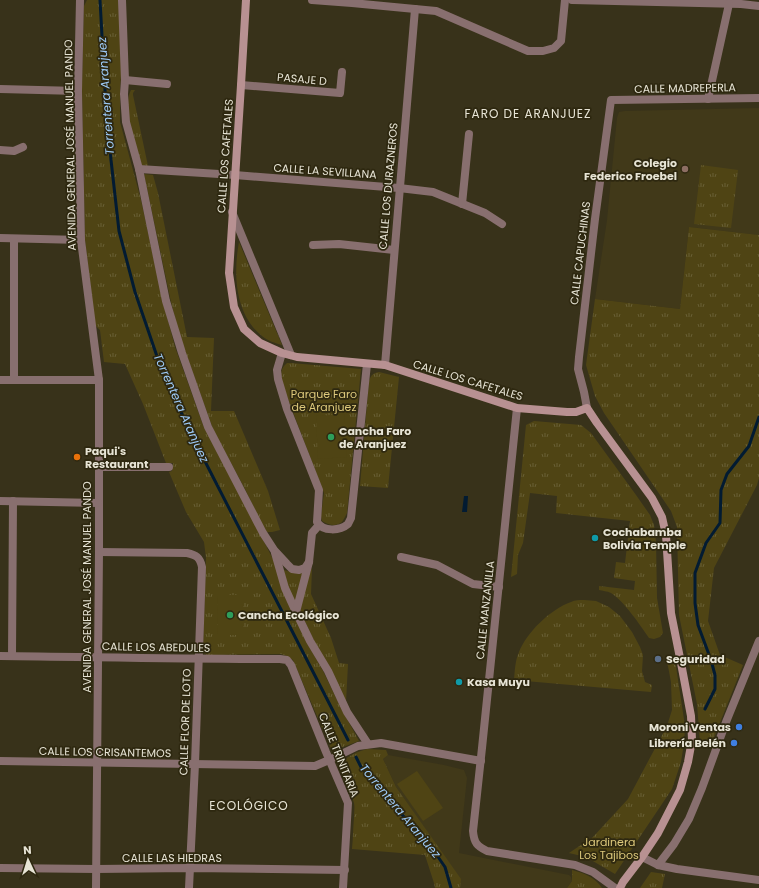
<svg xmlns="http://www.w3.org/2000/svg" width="759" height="888" viewBox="0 0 759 888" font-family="Poppins,sans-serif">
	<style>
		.built { fill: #413919 }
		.grass { fill: url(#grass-tufts) }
		.pitch { fill: #4f4414 }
		.water { fill: #021b32 }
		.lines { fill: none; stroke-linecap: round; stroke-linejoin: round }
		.stream { stroke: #021b32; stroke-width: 3 }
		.street { stroke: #886f6f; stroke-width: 8 }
		.secondary { stroke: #b89192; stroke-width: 8 }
		.education-dot { fill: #8d6e63; stroke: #2e2810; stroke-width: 1.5 }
		.leisure-dot { fill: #2e9e5b; stroke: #2e2810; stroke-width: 1.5 }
		.food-dot { fill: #e8710a; stroke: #2e2810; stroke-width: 1.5 }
		.culture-dot { fill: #0f9aa8; stroke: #2e2810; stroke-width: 1.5 }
		.service-dot { fill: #5c6f8a; stroke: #2e2810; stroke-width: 1.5 }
		.shop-dot { fill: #3f7fe0; stroke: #2e2810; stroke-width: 1.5 }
		.labels { text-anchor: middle; stroke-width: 3.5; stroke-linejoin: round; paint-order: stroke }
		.street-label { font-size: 11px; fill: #e7e4d5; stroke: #2e2810 }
		.poi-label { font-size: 11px; font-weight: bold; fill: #e7e4d5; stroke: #2e2810; text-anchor: start }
		.park-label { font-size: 11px; fill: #dcc87b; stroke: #2e2810 }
		.water-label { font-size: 12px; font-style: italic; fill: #9ecbf8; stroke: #2e2810 }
		.neighbourhood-label { font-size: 12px; letter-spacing: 1px; fill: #e7e4d5; stroke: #2e2810 }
	</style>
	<defs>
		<pattern id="grass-tufts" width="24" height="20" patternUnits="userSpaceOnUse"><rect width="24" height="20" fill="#4f4414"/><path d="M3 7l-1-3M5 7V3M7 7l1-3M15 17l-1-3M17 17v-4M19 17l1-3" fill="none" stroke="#685f35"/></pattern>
	</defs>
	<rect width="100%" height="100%" fill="#38321a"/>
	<g class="built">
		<polygon points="759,108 759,235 689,227 680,309 595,299 607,220 617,118 619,112 625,111"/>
		<polygon points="388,755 444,765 464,770 467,778 459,853 569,875 571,877 572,881 567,888 460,888 460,879 396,787 383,759"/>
	</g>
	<g class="grass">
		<polygon points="87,0 126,0 124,38 120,88 120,122 141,200 163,302 175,347 203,425 275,563 306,641 323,671 342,710 359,741 332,751 293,660 287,656 281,654 207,655 203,652 206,558 204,542 186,512 169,472 172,471 173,463 166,463 143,404 125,364 104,362 100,330 95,325 85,239 82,86 84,6"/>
		<path d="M 131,90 L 135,90 L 133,93 L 133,95 L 148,166 L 141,165 C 136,149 122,105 131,90 Z"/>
		<polygon points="701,165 738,170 731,228 694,224"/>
		<polygon points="144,174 153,175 158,193 187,337 214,338 211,411 234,411 268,491 280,530 272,532 267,532 261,522 245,489 213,429 180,337 171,302"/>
		<polygon points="689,227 759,235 759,478 757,485 714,568 708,621 720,655 743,665 711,745 701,743 700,742 697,704 679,615 677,527 671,511 604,413 595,396 586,365 595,299 680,309"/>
		<path d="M 239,242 L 282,345 C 275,343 268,341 262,336 C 235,314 233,274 239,242 Z"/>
		<path d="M 287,363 L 291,363 L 361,369 L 347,513 C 346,515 344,519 342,522 C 336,527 328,525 322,521 L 321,516 L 324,493 L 283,386 C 281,376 279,370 287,363 Z"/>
		<path d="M 379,372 L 399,377 L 388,488 L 360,486 L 369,381 C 371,375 373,373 379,372 Z"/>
		<path d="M 534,421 L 581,425 L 591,433 L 636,495 L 650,515 L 654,525 L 656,542 L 657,598 L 663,633 L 660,637 L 654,639 L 649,638 C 641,626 623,600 611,593 C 607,591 603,591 599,590 L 599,586 L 634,590 L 635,581 L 614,578 L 616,562 L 625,563 L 630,521 L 556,513 L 557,496 L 530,493 L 523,543 L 518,555 L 517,574 L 511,577 L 526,425 Z"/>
		<polygon points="312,568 311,594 331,638 339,663 348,664 346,702 317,647 300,611 307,580"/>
		<polygon points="284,570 291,572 304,572 295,604 287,586"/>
		<path d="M 584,600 L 596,601 L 609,607 L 620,616 L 632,632 L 640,647 L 643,655 L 642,671 L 645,682 L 652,685 L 651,692 L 514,680 C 515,670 515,661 519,652 C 527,632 551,609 571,602 C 575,600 580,600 584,600 Z"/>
		<polygon points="675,660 685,726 684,743 681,762 672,789 615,874 586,857 569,853 593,837 628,799 667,726 672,710 671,682 668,666 665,661"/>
		<path d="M 367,749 L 386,750 L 388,755 L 383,759 L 396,787 L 461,879 L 460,888 L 435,888 L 434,883 L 425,855 L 352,849 C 353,839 353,829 354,818 C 354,813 355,807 354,803 C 346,775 324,762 367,749 Z"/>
		<path d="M 572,870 C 583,873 595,877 602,888 L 567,888 L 572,881 Z"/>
		<polygon points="651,872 665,874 662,888 640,888"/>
	</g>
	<g class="pitch">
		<polygon points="344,414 347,457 318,459 316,416"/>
		<polygon points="217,595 243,595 243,635 218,635"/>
		<polygon points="417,771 443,808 423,821 397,784"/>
	</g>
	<polygon class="water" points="464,496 468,496 467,512 462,512"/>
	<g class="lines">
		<g class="stream">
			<polyline points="100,0 105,90 111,160 119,231 135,292 162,371 193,438 348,740"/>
			<polyline points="705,709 715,689 715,675 711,660 698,625 695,603 695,573 706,543 720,523 721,490 727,474 749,446 759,417"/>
			<polyline points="356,757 361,767 436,854 445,867 451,888"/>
		</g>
		<g class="street">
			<polyline points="80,0 78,91 81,240 99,380 99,552 96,888"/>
			<polyline points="122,0 125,80 124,94 126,122 139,169 166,301 182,353 208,427 263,533 274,550 287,564 292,569 299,570 305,568 309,562"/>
			<polyline points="312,0 352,3 436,11 528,51 543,51 554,48 561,41 565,0"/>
			<polyline points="572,0 741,4 759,6"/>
			<polyline points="125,80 167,84"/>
			<polyline points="241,85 340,93 342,72"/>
			<polyline points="0,89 78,91"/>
			<polyline points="708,99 729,4"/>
			<polyline points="0,150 14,151 23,147"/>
			<polyline points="139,169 235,175 399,188 433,192 485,213 502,224"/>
			<polyline points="462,204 469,134"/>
			<polyline points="232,212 291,355"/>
			<polyline points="0,238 81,240"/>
			<polyline points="14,239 14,380"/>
			<polyline points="313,245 339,244 394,250"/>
			<path d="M 282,353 L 277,370 L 278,379 L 287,409 L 319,490 L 317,522 C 323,532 340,531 348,524 C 349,522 350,520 351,518 L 367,364"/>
			<polyline points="385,365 415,9"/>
			<polyline points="0,380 99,380"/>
			<path d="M 517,408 L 482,748 L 473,831 C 474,843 477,846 487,851 L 575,865 L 593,872 L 615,888"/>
			<polyline points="587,408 584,392 578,369 579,357 595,219 611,100 759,98"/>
			<polyline points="99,467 169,467"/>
			<polyline points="0,501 98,503"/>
			<path d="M 99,552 L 187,553 C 196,555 200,557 202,567 L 195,764 L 189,888"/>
			<polyline points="275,553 285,588 296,612 310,641 328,671 347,712 368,744"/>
			<polyline points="401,557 437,565 473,584 499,587"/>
			<polyline points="296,612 309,562 312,533 319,525"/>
			<path d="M 0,656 C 93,657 186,659 280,659 L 287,660 L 291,665 L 326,752 L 348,803 L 343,888"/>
			<polyline points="12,656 13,501"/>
			<polyline points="0,761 315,766 329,760 358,746 381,743 481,761"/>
			<polyline points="642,857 658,865 677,869 759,880"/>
			<polyline points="658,865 674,844 689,819 702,788 726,722 759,641"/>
			<polyline points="0,868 96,869 190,868 345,870"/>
		</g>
		<polyline class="secondary" points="246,0 241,85 229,273 234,307 244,329 260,343 282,353 297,357 385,365 517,408 567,412 576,412 587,408 597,423 652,498 662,517 666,535 671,613 681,663 691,716 692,740 688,762 680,790 658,833 642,857 623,882 620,888"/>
	</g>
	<circle class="education-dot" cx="685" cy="169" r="4"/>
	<g class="leisure-dot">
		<circle cx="331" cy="437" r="4"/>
		<circle cx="230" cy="615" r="4"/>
	</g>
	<circle class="food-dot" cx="77" cy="457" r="4"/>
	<g class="culture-dot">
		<circle cx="595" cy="538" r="4"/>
		<circle cx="459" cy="682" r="4"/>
	</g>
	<circle class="service-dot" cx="658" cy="659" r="4"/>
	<g class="shop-dot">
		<circle cx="739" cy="727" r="4"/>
		<circle cx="734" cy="743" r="4"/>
	</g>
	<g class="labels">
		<g class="street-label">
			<text transform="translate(302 79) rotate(5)" y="4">PASAJE D</text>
			<text transform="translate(685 88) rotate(-1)" y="4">CALLE MADREPERLA</text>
			<text transform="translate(70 145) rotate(-91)" y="4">AVENIDA GENERAL JOSÉ MANUEL PANDO</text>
			<text transform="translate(225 156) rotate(-86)" y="4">CALLE LOS CAFETALES</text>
			<text transform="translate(325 171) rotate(4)" y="4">CALLE LA SEVILLANA</text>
			<text transform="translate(388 186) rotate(-85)" y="4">CALLE LOS DURAZNEROS</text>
			<text transform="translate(580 253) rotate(-83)" y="4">CALLE CAPUCHINAS</text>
			<text transform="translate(468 380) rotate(17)" y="4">CALLE LOS CAFETALES</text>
			<text transform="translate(87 587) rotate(-90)" y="4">AVENIDA GENERAL JOSÉ MANUEL PANDO</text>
			<text transform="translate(485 610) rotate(-84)" y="4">CALLE MANZANILLA</text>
			<text transform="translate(156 647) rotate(1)" y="4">CALLE LOS ABEDULES</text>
			<text transform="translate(185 722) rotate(-88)" y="4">CALLE FLOR DE LOTO</text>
			<text transform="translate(105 752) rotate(1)" y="4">CALLE LOS CRISANTEMOS</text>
			<text transform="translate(339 755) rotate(68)" y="4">CALLE TRINITARIA</text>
			<text x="172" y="862">CALLE LAS HIEDRAS</text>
		</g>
		<g class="poi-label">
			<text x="677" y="167" text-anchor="end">Colegio<tspan x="677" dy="13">Federico Froebel</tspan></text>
			<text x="339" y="435">Cancha Faro<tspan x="339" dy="13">de Aranjuez</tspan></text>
			<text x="85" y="455">Paqui's<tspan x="85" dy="13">Restaurant</tspan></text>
			<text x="603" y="536">Cochabamba<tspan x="603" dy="13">Bolivia Temple</tspan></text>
			<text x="238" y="619">Cancha Ecológico</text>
			<text x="666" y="663">Seguridad</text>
			<text x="467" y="686">Kasa Muyu</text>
			<text x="731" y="731" text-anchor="end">Moroni Ventas</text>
			<text x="726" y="747" text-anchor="end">Librería Belén</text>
		</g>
		<g class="park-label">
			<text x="324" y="398">Parque Faro<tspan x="324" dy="13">de Aranjuez</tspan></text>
			<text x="609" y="846">Jardinera<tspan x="609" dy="13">Los Tajibos</tspan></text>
		</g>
		<g class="water-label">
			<text transform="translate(106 96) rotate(-94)" y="4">Torrentera Aranjuez</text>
			<text transform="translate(181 408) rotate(66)" y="4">Torrentera Aranjuez</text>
			<text transform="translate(400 811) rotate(50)" y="4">Torrentera Aranjuez</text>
		</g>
		<g class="neighbourhood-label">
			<text x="528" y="118">FARO DE ARANJUEZ</text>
			<text x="249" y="810">ECOLÓGICO</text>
		</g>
	</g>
	<g transform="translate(28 860) rotate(356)" stroke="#2e2810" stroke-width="3" paint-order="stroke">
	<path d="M0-3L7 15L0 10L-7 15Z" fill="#e7e4d5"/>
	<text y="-6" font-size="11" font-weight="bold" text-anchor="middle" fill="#e7e4d5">N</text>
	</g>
</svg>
